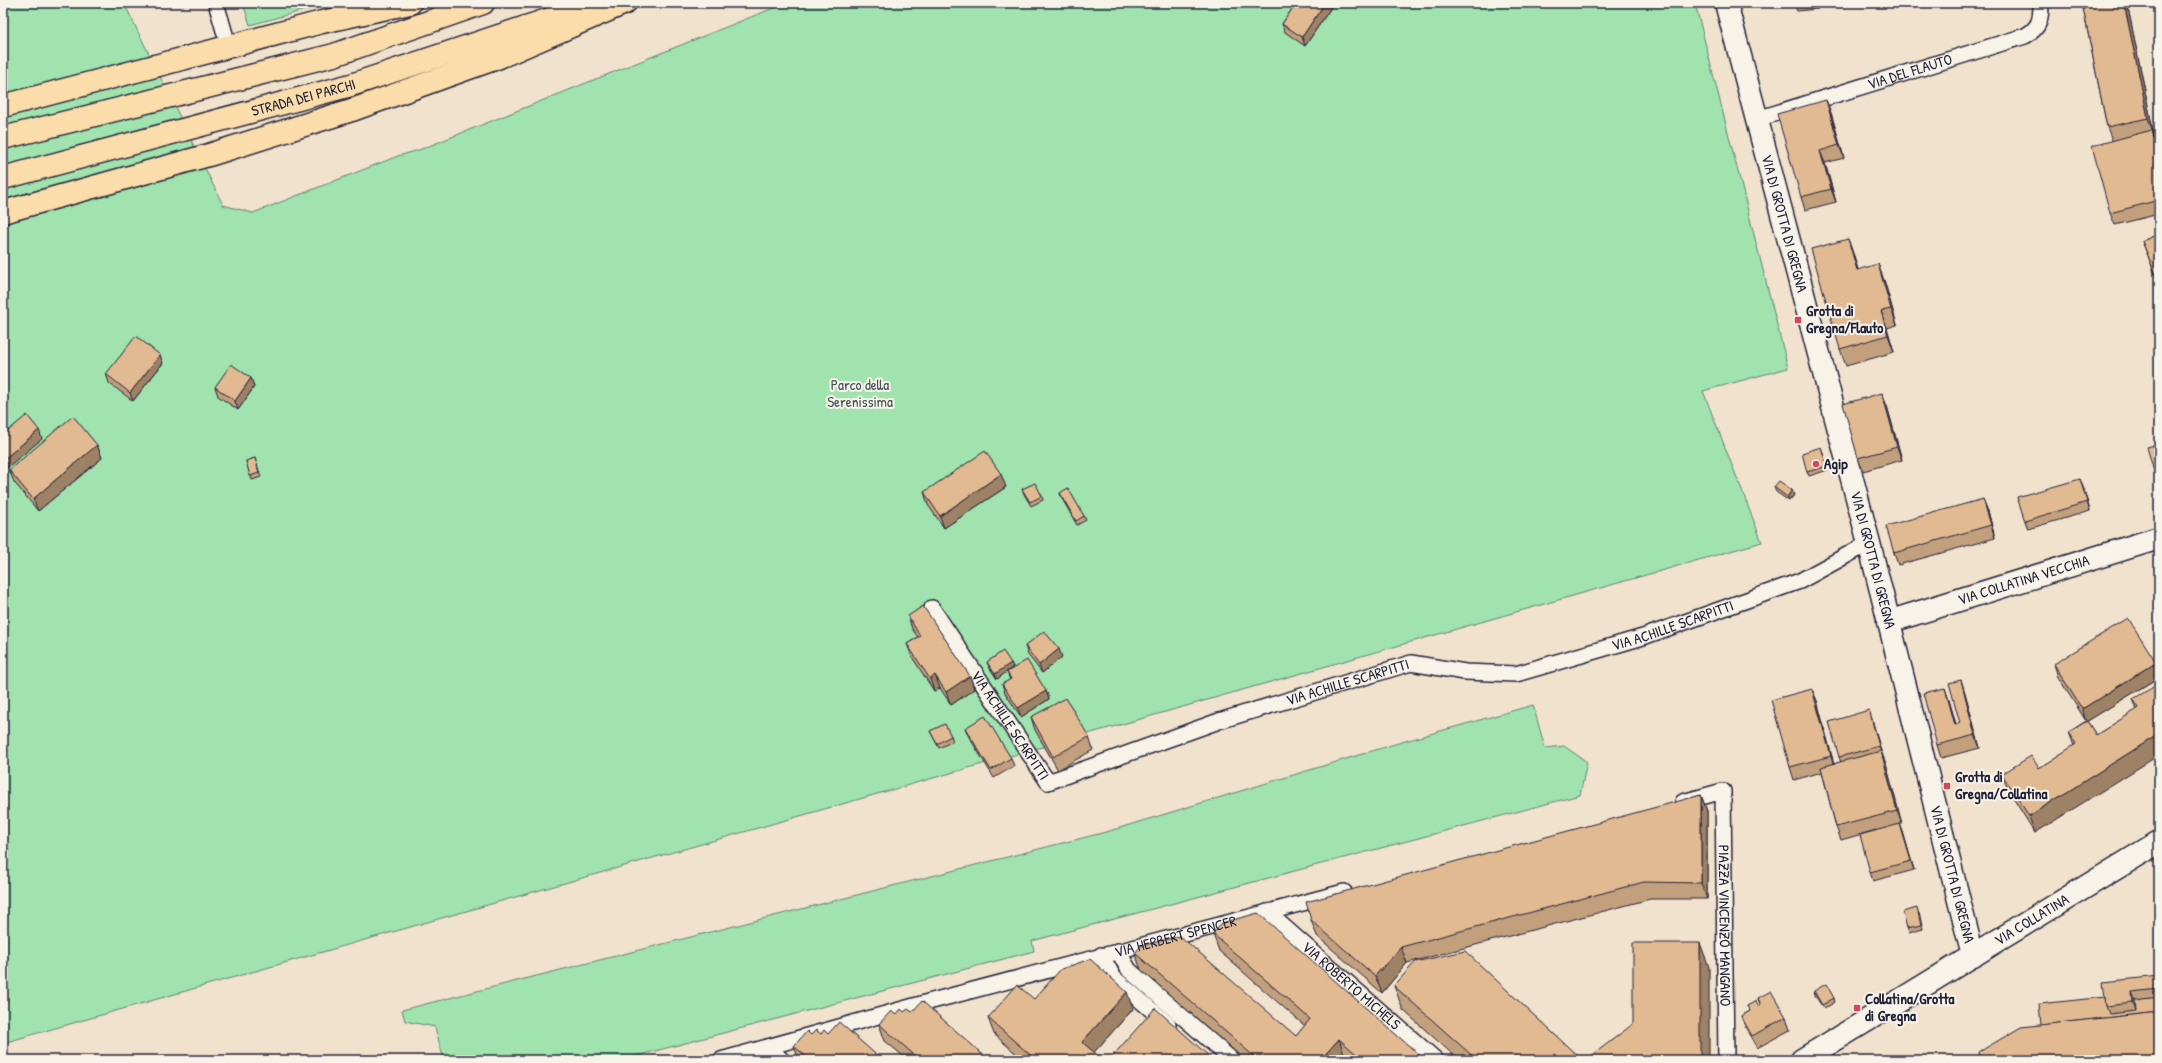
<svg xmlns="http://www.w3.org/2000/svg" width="2162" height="1063" viewBox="0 0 2162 1063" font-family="'Patrick Hand',sans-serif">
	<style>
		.green { fill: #a0e3ae; stroke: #618274 }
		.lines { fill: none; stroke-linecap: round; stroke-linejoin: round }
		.street-casing { stroke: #22223b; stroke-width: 18 }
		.secondary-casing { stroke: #22223b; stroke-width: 25 }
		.highway-casing { stroke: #22223b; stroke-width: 25 }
		.street { stroke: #f7f3e8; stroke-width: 15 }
		.secondary { stroke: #f7f3e8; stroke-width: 22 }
		.highway { stroke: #fbddab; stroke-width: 22 }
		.wall { fill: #c2a07e; stroke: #22223b }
		.shaded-wall { fill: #9e8266; stroke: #22223b }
		.building { fill: #e2ba92; stroke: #22223b }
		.poi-dot { fill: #d1495b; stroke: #f7f3e8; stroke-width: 1.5 }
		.labels { text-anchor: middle; stroke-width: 4; stroke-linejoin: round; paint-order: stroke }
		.street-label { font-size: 15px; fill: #22223b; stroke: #f7f3e8 }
		.poi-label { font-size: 15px; font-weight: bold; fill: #22223b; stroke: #f7f3e8; text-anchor: start }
		.park-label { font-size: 15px; fill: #425258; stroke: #f7f3e8 }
	</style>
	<rect width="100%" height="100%" fill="#f1e2ce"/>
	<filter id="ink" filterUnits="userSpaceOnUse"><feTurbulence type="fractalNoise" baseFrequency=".025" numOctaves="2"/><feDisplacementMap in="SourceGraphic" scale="8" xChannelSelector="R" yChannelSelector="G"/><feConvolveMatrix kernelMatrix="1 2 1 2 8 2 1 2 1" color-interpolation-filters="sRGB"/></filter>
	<g filter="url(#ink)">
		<g class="green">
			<polygon points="3,3 124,3 223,205 253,213 398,156 419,150 786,3 1695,3 1788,368 1703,391 1762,542 3,1043"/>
			<polygon points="243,3 331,3 250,25"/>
			<polygon points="1533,705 1545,748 1564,746 1587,762 1580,795 1032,941 1034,951 621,1060 444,1060 435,1027 405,1021 402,1010 1106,832 1405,741"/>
		</g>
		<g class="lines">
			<g class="street-casing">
				<g id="street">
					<polyline points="216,3 225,34"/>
					<path id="s1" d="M 1757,119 L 2025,36 C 2040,28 2041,19 2041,3"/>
					<path id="s2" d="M 932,608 L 1048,782 L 1219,721 L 1411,663 L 1465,672 L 1516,674 L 1643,637 L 1800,581 L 1869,543"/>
					<path id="s3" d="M 1683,802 L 1723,791 L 1726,1060"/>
					<path id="s4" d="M 1267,912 L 1436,1060"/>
					<polyline points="1118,951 1129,970 1232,1060"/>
					<polyline points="1101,955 1114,978 1168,1024"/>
					<polyline points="768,1047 782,1060"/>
					<path id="s5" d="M 721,1060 L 932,1001 L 1344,892"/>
				</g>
			</g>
			<g class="secondary-casing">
				<g id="secondary">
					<path id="s6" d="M 1726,3 L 1869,543 L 1973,956"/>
					<path id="s7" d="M 1888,622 L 2159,538"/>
					<path id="s8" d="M 1802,1060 L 2159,842"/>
				</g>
			</g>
			<g class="highway-casing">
				<g id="highway">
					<polyline points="3,106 322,22 410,3"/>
					<polyline points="3,138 334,55 483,3"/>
					<path id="s9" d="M 3,178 L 351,85 L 574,11"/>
					<polyline points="3,212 209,155 355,109 497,58 625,3"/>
				</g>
			</g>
			<use href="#street" class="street"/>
			<use href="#secondary" class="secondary"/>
			<use href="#highway" class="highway"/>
		</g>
		<g class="wall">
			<polygon points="1296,3 1334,3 1305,46 1285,32 1282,24"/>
			<polygon points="1794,3 1818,3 1818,9 1797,11"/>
			<polygon points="2082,3 2127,3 2154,135 2159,153 2159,214 2115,225 2110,213 2112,140 2107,127"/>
			<polygon points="1826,100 1831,113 1844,158 1825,163 1836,202 1805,210 1801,197"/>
			<polygon points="2159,234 2159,281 2158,281 2142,241"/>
			<polygon points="1854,256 1858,270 1884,280 1897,325 1887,328 1894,352 1846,366 1840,349"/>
			<polygon points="163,363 133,401 109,383 106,374"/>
			<polygon points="251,378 254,387 238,410 218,396 215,387"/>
			<polygon points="1887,406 1902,460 1863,471 1858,458"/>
			<polygon points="2159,444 2159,487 2156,479"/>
			<polygon points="97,445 102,458 38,511 14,482 9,470"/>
			<polygon points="1821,447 1828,470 1809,476 1807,472"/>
			<polygon points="255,458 261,477 252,480 246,461"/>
			<polygon points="1006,487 944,528 928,505 924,492"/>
			<polygon points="1774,487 1794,495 1789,501 1776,492"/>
			<polygon points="2083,487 2090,511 2028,529 2025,521"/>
			<polygon points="1022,489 1042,496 1043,500 1031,506 1024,494"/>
			<polygon points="1060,493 1084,516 1086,520 1077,525 1061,497"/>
			<polygon points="1988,511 1995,538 1898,565 1894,553"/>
			<polygon points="908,616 970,676 974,689 951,705 940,688 934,691 912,657 907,644 918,637 912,629"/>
			<polygon points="1025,646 1062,657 1042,673 1028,655"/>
			<polygon points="2159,656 2159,677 2087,721 2096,735 2137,710 2133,699 2159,692 2035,833 2008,790 2002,774 2039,768 2074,746 2069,732 2086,721 2058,677 2054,664 2154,659"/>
			<polygon points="987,662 1011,663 1013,667 997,679 989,667"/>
			<polygon points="1007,672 1046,691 1049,699 1021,717 1005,693 1002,684 1010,680"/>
			<polygon points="1961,680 1965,693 1980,748 1941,758 1937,745 1949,700 1956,724 1960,723"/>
			<polygon points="1812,689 1817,701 1834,764 1841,762 1839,757 1869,710 1881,751 1886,764 1902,824 1900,824 1903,832 1914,870 1873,881 1870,872 1876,830 1841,840 1836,827 1822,772 1794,780 1790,767"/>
			<polygon points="1031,717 1089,737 1093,750 1058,770 1035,730"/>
			<polygon points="965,728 1011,758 1014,766 994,778 969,737"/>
			<polygon points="930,731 951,736 953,741 939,748"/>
			<polygon points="1701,795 1707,811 1707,899 1650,899 1407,963 1382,993 1317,936 1311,920"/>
			<polygon points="1919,913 1923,929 1909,933 1907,928"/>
			<polygon points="1213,934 1425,1060 1350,1060 1345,1056 1341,1060 1245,1060 1141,970 1135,953 1296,1036 1305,1026 1219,951"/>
			<polygon points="2159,976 2159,1060 2041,1025 2105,997"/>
			<polygon points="1394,986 1582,1060 1459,1060 1403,1010"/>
			<polygon points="1814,991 1834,998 1835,1002 1824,1009 1815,996"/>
			<polygon points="3,995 6,1009 3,1009"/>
			<polygon points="1758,998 1786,1017 1790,1030 1757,1048 1746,1029 1741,1016 1750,1011 1747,1006 1758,1006 1760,1005"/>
			<polygon points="1034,999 1133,1009 1094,1052 1103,1060 1023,1060 994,1034 988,1018"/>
			<polygon points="904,1012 912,1012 989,1060 908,1060 885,1041 879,1024 896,1015"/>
			<polygon points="828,1034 882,1060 799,1060 794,1046 811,1035"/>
		</g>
		<g class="shaded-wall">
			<polygon points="1325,3 1334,3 1305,46 1302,37"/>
			<polygon points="2124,3 2127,3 2154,135 2148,118"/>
			<polygon points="1826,100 1831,113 1844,158 1839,145"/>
			<polygon points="2152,130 2156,142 2159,153 2159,157"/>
			<polygon points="1820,151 1825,163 1836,202 1831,189"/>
			<polygon points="1848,239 1854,256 1863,287 1857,270"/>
			<polygon points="1878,264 1884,280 1897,325 1891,309"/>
			<polygon points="1881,311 1887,328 1894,352 1888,335"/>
			<polygon points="160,355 163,363 133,401 130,393"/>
			<polygon points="251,378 254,387 238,410 235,401"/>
			<polygon points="1882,393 1887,406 1902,460 1897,447"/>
			<polygon points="39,430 42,439 3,471 3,460"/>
			<polygon points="97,445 102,458 38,511 33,499"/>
			<polygon points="1001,474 1006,487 944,528 940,516"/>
			<polygon points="2080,479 2083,487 2090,511 2087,502"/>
			<polygon points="1792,490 1794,495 1789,501 1787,497"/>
			<polygon points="1983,499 1988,511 1995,538"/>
			<polygon points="1059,649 1062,657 1042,673 1039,665"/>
			<polygon points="1011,663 1013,667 997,679 995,674"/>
			<polygon points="2154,664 2159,677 2086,722 2082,709"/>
			<polygon points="935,675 940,688 934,691 930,679"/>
			<polygon points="970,676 974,689 951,705 946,692"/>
			<polygon points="1961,680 1965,693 1980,748 1975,735"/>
			<polygon points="1945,688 1949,700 1959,737 1955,725"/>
			<polygon points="1812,689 1817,701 1835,769 1831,756"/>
			<polygon points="1046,691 1049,699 1021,717 1018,708"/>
			<polygon points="1869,710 1872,719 1882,755 1879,746"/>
			<polygon points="2159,734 2159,755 2035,833 2029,816"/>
			<polygon points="1881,751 1886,764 1902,824 1897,811"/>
			<polygon points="1701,795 1707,811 1707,899 1701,883"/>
			<polygon points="1900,824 1903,832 1914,870 1911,861"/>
			<polygon points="1700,943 1709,967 1709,1060 1698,1060"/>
			<polygon points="1401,947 1407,963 1382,993 1375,976"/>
			<polygon points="1127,992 1133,1009 1088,1059 1082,1042"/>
			<polygon points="2132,992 2136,1005 2138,1016 2133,1003"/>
			<polygon points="3,995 6,1009 4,1005"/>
			<polygon points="1339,1039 1345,1056 1341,1060 1320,1060"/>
			<polygon points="1210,1057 1211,1060 1207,1060"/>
		</g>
		<g class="building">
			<polygon points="1296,3 1325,3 1302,37 1282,24"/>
			<polygon points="2082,3 2124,3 2148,118 2107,127"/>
			<polygon points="1826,100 1839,145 1820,151 1831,189 1801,197 1777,114"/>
			<polygon points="2152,130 2159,157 2159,200 2110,213 2092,146"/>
			<polygon points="2159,234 2159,271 2155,273 2142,241"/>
			<polygon points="1848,239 1857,270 1878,264 1891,309 1881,311 1888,335 1840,349 1811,249"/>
			<polygon points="136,336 160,355 130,393 106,374"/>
			<polygon points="231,364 251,378 235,401 215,387"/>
			<polygon points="1882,393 1897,447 1858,458 1843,404"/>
			<polygon points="27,415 39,430 3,460 3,435"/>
			<polygon points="73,416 97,445 33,499 9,470"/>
			<polygon points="2159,444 2159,479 2156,479 2147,447"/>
			<polygon points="1821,447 1827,466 1807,472 1802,453"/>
			<polygon points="985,451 1001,474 940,516 924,492"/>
			<polygon points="255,458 259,473 250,476 246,461"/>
			<polygon points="2080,479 2087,502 2025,521 2017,497"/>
			<polygon points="1779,481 1792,490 1787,497 1774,487"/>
			<polygon points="1035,483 1042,496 1030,502 1022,489"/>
			<polygon points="1068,488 1084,516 1076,521 1060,493"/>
			<polygon points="1983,499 1991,525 1894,553 1886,526"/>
			<polygon points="923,606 970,676 946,692 935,675 930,679 907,644 920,636 908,616"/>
			<polygon points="2128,618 2154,659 2159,656 2159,672 2154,664 2082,709 2054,664"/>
			<polygon points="1044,631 1059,649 1039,665 1025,646"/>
			<polygon points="1003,651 1011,663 995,674 987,662"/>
			<polygon points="1027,660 1046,691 1018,708 1002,684 1011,679 1007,672"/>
			<polygon points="1961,680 1975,735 1937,745 1923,693 1945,688 1955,725 1960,723 1949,683"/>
			<polygon points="2155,686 2159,692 2159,734 2029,816 2002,774 2031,756 2039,768 2076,744 2069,732 2087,721 2096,735 2139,708 2133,699"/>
			<polygon points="1812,689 1831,756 1790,767 1771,700"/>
			<polygon points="1066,698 1089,737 1053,757 1031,717"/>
			<polygon points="1869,710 1879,746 1839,757 1829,722"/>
			<polygon points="985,716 1011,758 991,770 965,728"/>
			<polygon points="945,724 951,736 937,744 930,731"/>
			<polygon points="1881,751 1897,811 1836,827 1821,767"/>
			<polygon points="1701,795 1701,883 1644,882 1401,947 1375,976 1311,920 1306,902"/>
			<polygon points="1900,824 1911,861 1870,872 1860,835"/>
			<polygon points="1917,908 1921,925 1907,928 1903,912"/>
			<polygon points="1258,913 1425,1060 1363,1060 1339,1039 1320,1060 1258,1060 1135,953 1141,946 1180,936 1296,1036 1310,1019 1213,934 1222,923"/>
			<polygon points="1633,943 1700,943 1700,1059 1698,1060 1586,1060 1633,1024"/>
			<polygon points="1465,951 1582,1060 1477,1060 1394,986 1415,962"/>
			<polygon points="1090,959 1127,992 1082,1042 1103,1060 1036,1060 988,1018 1017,985 1034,999 1061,969"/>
			<polygon points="2159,976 2159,989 2132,992 2133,1003 2106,1006 2103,982"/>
			<polygon points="1826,984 1834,998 1822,1005 1814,991"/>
			<polygon points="1771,991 1786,1017 1752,1036 1741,1016 1750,1011 1747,1006 1756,1001 1758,1006 1761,1004 1758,998"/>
			<polygon points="2105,997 2106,1006 2109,1014 2136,1011 2135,1001 2159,998 2159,1012 2041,1025 2039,1004"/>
			<polygon points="922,1001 989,1060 920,1060 879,1024 891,1011 896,1015 901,1009 904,1012 908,1009 912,1012"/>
			<polygon points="1155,1008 1210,1057 1207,1060 1109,1060"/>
			<polygon points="2159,1012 2159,1060 1980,1060 1979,1052 2021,1027"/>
			<polygon points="839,1022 882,1060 810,1060 794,1046 807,1031 811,1035 816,1030 821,1034 824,1030 828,1034"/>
		</g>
	</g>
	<g class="poi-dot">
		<rect x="1794" y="316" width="8" height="8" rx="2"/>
		<circle cx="1816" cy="464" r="4"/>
		<rect x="1943" y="782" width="8" height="8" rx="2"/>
		<rect x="1853" y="1004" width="8" height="8" rx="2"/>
	</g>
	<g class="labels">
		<g class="street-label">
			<text dy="5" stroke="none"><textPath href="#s1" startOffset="160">VIA DEL FLAUTO</textPath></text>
			<text dy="5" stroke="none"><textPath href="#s9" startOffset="311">STRADA DEI PARCHI</textPath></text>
			<text dy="5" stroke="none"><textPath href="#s6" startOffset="228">VIA DI GROTTA DI GREGNA</textPath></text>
			<text dy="5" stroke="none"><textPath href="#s6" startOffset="576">VIA DI GROTTA DI GREGNA</textPath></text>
			<text dy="5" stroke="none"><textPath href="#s7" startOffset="142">VIA COLLATINA VECCHIA</textPath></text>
			<text dy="5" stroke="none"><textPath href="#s2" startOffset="861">VIA ACHILLE SCARPITTI</textPath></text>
			<text dy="5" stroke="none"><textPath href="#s2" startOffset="525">VIA ACHILLE SCARPITTI</textPath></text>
			<text dy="5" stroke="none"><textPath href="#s2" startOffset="141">VIA ACHILLE SCARPITTI</textPath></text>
			<text dy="5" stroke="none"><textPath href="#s6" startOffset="900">VIA DI GROTTA DI GREGNA</textPath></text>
			<text dy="5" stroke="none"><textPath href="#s8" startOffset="269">VIA COLLATINA</textPath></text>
			<text dy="5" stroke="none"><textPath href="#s3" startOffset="176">PIAZZA VINCENZO MANGANO</textPath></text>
			<text dy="5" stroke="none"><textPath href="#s5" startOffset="471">VIA HERBERT SPENCER</textPath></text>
			<text dy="5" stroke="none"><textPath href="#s4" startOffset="112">VIA ROBERTO MICHELS</textPath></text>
		</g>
		<g class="poi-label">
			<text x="1806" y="316">Grotta di<tspan x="1806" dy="17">Gregna/Flauto</tspan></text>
			<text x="1824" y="469">Agip</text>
			<text x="1955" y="782">Grotta di<tspan x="1955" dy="17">Gregna/Collatina</tspan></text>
			<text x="1865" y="1004">Collatina/Grotta<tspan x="1865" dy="17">di Gregna</tspan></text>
		</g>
		<g class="park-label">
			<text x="860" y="390">Parco della<tspan x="860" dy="17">Serenissima</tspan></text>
		</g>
	</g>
	<rect width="2162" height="1063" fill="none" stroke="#f7f3e8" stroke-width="16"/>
	<rect x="8" y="8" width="2146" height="1047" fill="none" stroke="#22223b" stroke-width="1.5" filter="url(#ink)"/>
</svg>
